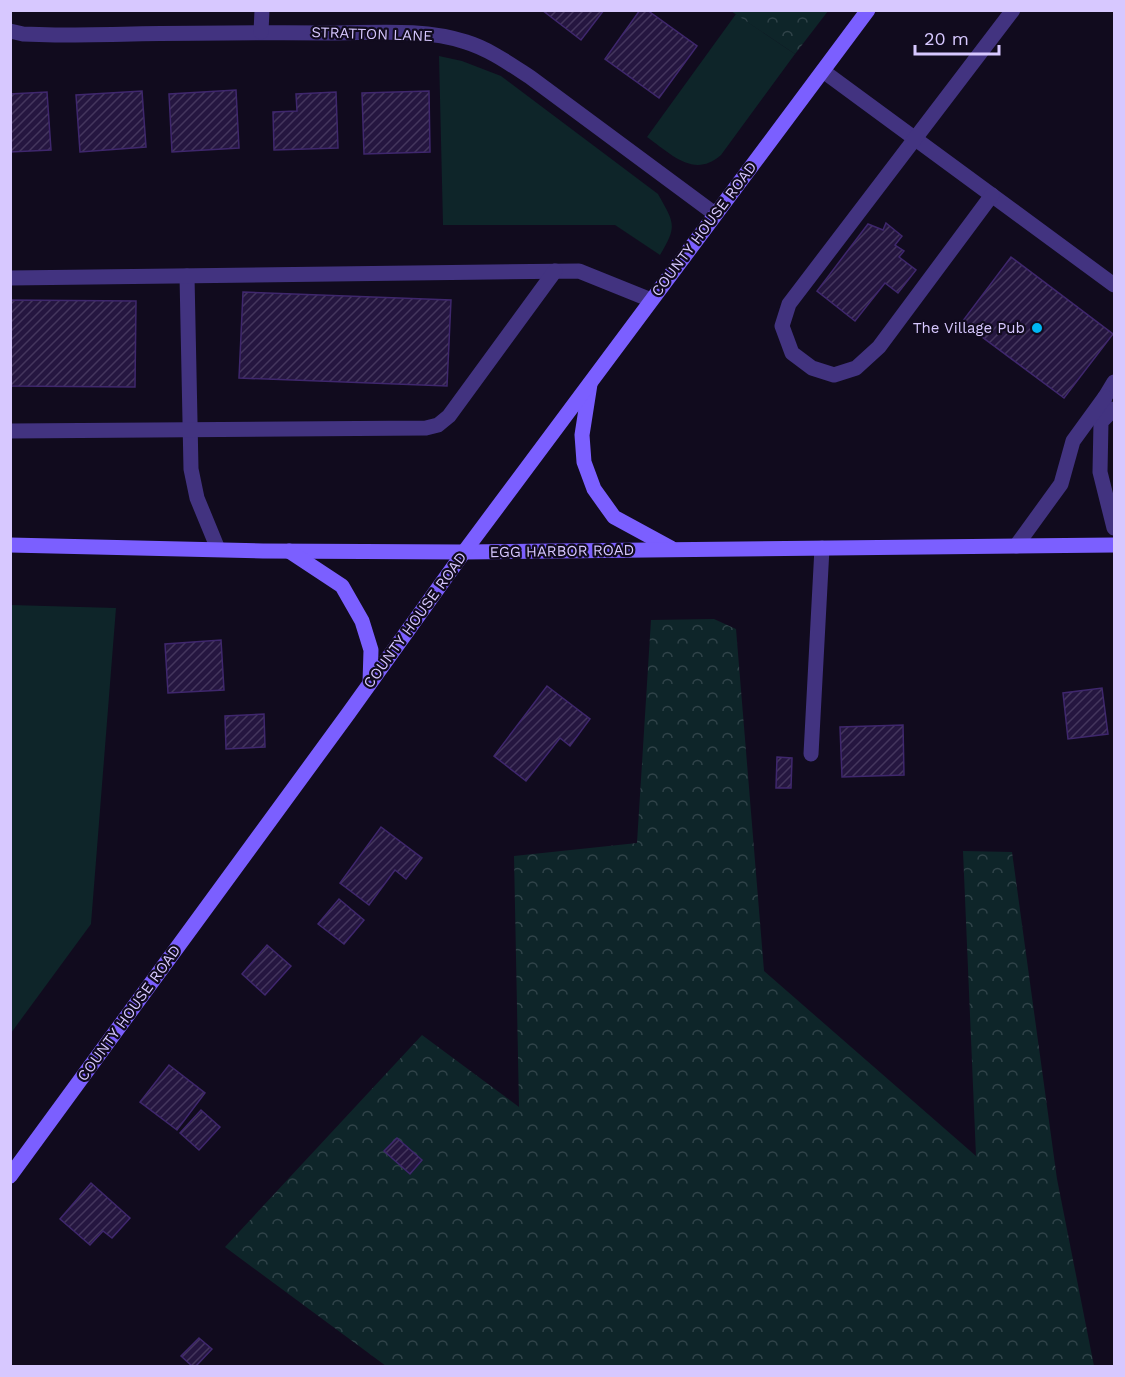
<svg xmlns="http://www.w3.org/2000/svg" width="1125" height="1377" viewBox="0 0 1125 1377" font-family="'Work Sans',sans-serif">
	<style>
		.grass { fill: #0e2529 }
		.forest { fill: url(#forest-crowns) }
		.building { fill: url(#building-hatch); stroke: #3f276d; stroke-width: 1.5 }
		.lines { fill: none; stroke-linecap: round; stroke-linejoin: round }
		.lane { stroke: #423380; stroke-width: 15 }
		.street { stroke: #423380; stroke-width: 15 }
		.secondary { stroke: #7b5fff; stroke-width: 15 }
		.poi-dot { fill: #00b6f3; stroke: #110b1e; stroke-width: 2 }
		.labels { text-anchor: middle; stroke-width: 4.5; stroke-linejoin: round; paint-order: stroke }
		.street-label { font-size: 15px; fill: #d7c8ff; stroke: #110b1e }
		.poi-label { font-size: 15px; fill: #d7c8ff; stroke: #110b1e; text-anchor: end }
	</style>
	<defs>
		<pattern id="forest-crowns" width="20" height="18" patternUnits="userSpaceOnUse" patternTransform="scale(1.5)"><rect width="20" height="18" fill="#0e2529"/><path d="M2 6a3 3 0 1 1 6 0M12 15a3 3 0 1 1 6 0" fill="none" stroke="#304349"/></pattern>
		<pattern id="building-hatch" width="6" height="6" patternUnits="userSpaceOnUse" patternTransform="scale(1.5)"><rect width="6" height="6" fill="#251640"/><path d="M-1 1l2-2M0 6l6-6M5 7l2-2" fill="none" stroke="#44365d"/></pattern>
	</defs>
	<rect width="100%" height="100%" fill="#110b1e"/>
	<g class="grass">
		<path d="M 736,14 L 795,54 L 721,155 C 694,179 671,154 647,137 Z"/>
		<path d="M 439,56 L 462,61 L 501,76 L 658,194 C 674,223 678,225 660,255 L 615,225 L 443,225 Z"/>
		<polygon points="11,605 116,608 91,924 11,1033"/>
	</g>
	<g class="forest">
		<polygon points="731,11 828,11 795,54"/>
		<polygon points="714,619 736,629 764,971 976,1156 963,851 1012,852 1057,1179 1094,1366 386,1366 225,1247 422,1035 519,1107 514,856 637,843 651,620"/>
	</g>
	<g class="building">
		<polygon points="542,10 604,10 581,40"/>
		<polygon points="640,10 647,10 697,46 659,98 605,59"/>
		<polygon points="236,90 239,148 172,152 169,94"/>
		<polygon points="142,91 146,147 80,152 76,95"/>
		<polygon points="429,91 430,152 364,154 362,93"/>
		<polygon points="47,92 51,150 10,152 10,94"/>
		<polygon points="336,92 338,148 274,150 273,112 297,111 296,94"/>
		<polygon points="886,223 902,236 895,245 904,251 899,257 916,270 898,293 885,283 855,321 817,291 868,224 883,230"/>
		<polygon points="1011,257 1113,334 1064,398 962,322"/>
		<polygon points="243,292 451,300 447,386 239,378"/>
		<polygon points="10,300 136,301 135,387 10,386"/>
		<polygon points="221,640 224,690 168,693 165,644"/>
		<polygon points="547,686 590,719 570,746 560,738 526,781 494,756"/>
		<polygon points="1102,688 1108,734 1068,739 1063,693"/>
		<polygon points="264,714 265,747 226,749 225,716"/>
		<polygon points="903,725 904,775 842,777 840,727"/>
		<polygon points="777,757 792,758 791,788 776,788"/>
		<polygon points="381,827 422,858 406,879 395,870 369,905 340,883"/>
		<polygon points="339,899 364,920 344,944 318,924"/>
		<polygon points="267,945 291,966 265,995 242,974"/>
		<polygon points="169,1065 205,1093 177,1130 140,1102"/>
		<polygon points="201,1110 220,1127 199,1150 180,1133"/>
		<polygon points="397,1138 422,1160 410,1174 384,1151"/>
		<polygon points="91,1183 130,1218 112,1238 103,1231 90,1245 60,1219"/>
		<polygon points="199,1338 212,1349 196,1366 192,1366 181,1356"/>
	</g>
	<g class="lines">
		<g class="lane">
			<polyline points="823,71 1114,285"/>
			<polyline points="992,195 879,347 856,368 834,375 812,368 792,353 782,326 789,304 1013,10"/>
			<polyline points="187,276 191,469 197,498 218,549"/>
			<polyline points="10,278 579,271 651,300"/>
			<polyline points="1103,406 1105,397 1114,382"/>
			<polyline points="1114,409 1101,422 1100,472 1114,528"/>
			<polyline points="10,431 426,428 438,425 449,416 555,271"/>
			<polyline points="1016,546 1061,484 1073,441 1105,397"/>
			<polyline points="811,754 822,548"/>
		</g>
		<g class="street">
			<path d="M 10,31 L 23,34 L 55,35 C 146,34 238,32 329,33 C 374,33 423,28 466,42 C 489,49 510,64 530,77 L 715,214"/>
			<polyline points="261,32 262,10"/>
		</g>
		<g class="secondary">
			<polyline points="590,384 582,435 584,462 594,489 614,517 671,548"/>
			<polyline points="10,545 263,551 464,552 1114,545"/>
			<polyline points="289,551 342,586 362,621 371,650 370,683"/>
			<polyline points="10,1176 348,714 464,552 868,10"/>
		</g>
	</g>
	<circle class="poi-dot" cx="1037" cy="328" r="6"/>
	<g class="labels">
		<g class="street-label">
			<text transform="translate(372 34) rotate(2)" y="5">STRATTON LANE</text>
			<text transform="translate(704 229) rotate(-53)" y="5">COUNTY HOUSE ROAD</text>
			<text transform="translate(562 551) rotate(-1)" y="5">EGG HARBOR ROAD</text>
			<text transform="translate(415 620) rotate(-54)" y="5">COUNTY HOUSE ROAD</text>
			<text transform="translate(129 1013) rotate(-54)" y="5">COUNTY HOUSE ROAD</text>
		</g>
		<g class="poi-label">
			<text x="1025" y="333">The Village Pub</text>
		</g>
	</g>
	<rect width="1125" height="1377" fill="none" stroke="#d7c8ff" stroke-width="24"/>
	<path d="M915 45v9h84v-9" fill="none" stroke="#d7c8ff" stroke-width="3"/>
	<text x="924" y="45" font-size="18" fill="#d7c8ff" stroke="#110b1e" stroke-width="4.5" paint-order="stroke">20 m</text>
</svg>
